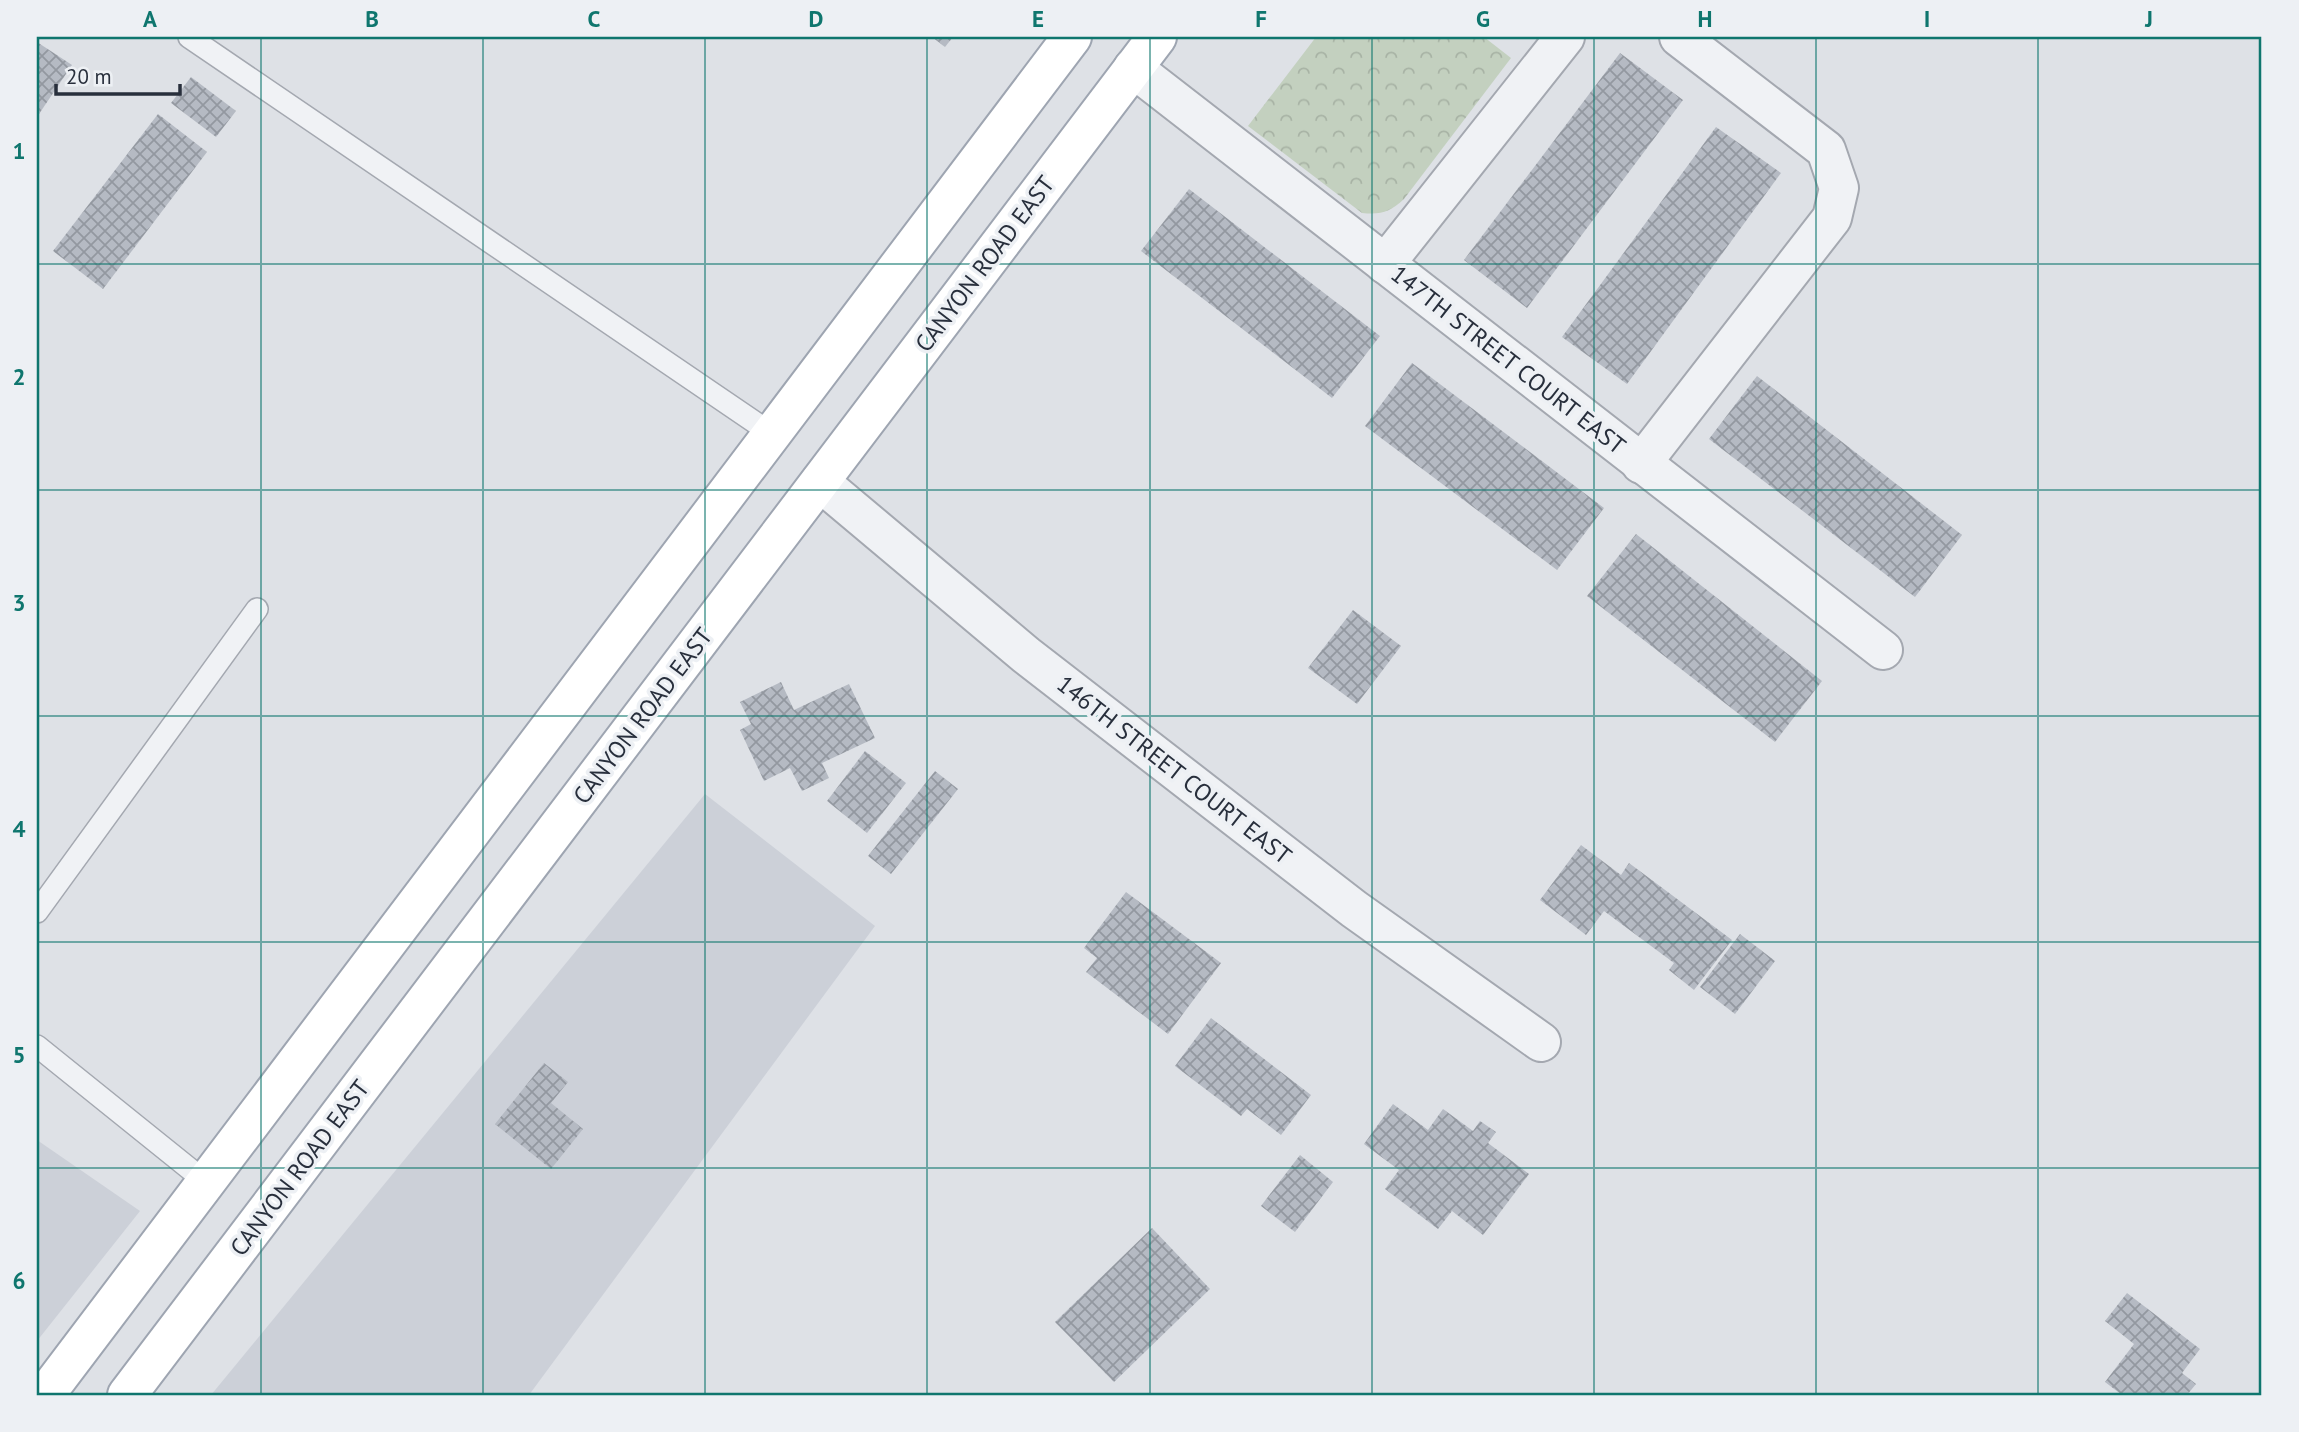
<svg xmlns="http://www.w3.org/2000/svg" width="2299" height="1432" viewBox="0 0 2299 1432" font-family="'PT Sans',sans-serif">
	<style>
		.built { fill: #ccd0d8 }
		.park { fill: url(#park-crowns) }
		.building { fill: url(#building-cross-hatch) }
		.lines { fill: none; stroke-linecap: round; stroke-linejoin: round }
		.lane-casing { stroke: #a4a8b0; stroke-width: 24 }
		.street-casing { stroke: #a4a8b0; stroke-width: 42 }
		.primary-casing { stroke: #9ea5b1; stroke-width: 42 }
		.lane { stroke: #f0f2f5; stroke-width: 21 }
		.street { stroke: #f0f2f5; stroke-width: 38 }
		.primary { stroke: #fff; stroke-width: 38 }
		.grid { fill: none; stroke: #0f766e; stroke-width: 2; stroke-opacity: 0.55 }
		.labels { text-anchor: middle; stroke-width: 7; stroke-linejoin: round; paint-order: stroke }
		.street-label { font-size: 24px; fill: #282f3c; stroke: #edf0f4 }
		.neatline { fill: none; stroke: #0f766e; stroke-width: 2.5 }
		.grid-label { font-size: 23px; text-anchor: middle; font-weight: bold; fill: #0f766e }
	</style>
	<defs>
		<pattern id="park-crowns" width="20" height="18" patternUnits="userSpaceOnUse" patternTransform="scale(1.75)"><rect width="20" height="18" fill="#c3d0bf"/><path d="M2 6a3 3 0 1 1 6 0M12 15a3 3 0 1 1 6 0" fill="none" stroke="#a8b3a5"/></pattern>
		<pattern id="building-cross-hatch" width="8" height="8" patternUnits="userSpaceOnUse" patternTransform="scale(1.75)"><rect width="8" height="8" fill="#b5bac3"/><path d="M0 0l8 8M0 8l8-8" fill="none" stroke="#9398a0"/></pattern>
	</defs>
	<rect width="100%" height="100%" fill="#dee1e6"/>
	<g class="built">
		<polygon points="705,794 875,926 529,1395 211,1395"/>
		<polygon points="37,1140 140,1211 37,1341"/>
	</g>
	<path class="park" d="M 1316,37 L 1484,37 L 1511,58 L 1404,199 C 1390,212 1381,215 1362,213 L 1248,126 Z"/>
	<g class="building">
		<polygon points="932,37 953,37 945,47"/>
		<polygon points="37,42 72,65 37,117"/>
		<polygon points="1620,53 1683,100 1527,308 1464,260"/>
		<polygon points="191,77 236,111 216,137 171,103"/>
		<polygon points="158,114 207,152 103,289 53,251"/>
		<polygon points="1716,127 1781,173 1627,384 1562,337"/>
		<polygon points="1189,189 1380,336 1332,398 1141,251"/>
		<polygon points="1412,363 1604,508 1557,570 1365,426"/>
		<polygon points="1757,376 1962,535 1915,597 1709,439"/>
		<polygon points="1636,534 1822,681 1775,742 1587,596"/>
		<polygon points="1353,610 1401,646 1357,704 1308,668"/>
		<polygon points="781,682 794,710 849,684 875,738 822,763 829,778 802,791 790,768 764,781 740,730 751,724 740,702"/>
		<polygon points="865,751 906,783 867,833 827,801"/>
		<polygon points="935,771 958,789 891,874 868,856"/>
		<polygon points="1581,845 1621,875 1629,863 1732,940 1694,990 1669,970 1674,963 1604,911 1586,935 1540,900"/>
		<polygon points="1126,892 1221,963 1168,1034 1086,972 1097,958 1084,948"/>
		<polygon points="1740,934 1775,961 1735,1014 1700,987"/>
		<polygon points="1211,1018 1311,1095 1281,1135 1247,1109 1241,1116 1175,1066"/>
		<polygon points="544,1063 568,1082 551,1103 583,1129 551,1169 495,1124"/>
		<polygon points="1393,1104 1428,1130 1443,1109 1473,1131 1480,1121 1496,1132 1488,1143 1529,1174 1483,1235 1452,1211 1438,1229 1385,1189 1399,1170 1364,1144"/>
		<polygon points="1300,1155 1333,1182 1295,1232 1261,1206"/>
		<polygon points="1152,1228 1210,1289 1114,1382 1055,1322"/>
		<polygon points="2127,1293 2200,1349 2182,1373 2196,1384 2187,1395 2122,1395 2105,1382 2134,1344 2105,1321"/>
	</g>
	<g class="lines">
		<g class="lane-casing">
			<g id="lane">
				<polyline points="189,37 772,434"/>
				<polyline points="37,912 257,609"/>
				<polyline points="37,1046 206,1182"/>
			</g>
		</g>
		<g class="street-casing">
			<g id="street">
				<polyline points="1133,68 1883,650"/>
				<polyline points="1385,264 1565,37"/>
				<polyline points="1641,464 1832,218 1839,188 1826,150 1679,37"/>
				<polyline points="820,482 1026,655 1354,909 1541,1042"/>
			</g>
		</g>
		<g class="primary-casing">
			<g id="primary">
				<polyline points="45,1395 1072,37"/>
				<polyline points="127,1395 1157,37"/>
			</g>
		</g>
		<use href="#lane" class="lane"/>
		<use href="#street" class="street"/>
		<use href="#primary" class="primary"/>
	</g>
	<path class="grid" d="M 261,37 L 261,1395M 483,37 L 483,1395M 705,37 L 705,1395M 927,37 L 927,1395M 1150,37 L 1150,1395M 1372,37 L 1372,1395M 1594,37 L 1594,1395M 1816,37 L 1816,1395M 2038,37 L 2038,1395M 37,264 L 2262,264M 37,490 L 2262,490M 37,716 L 2262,716M 37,942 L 2262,942M 37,1168 L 2262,1168"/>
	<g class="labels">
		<g class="street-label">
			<text transform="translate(985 264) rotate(-53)" y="8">CANYON ROAD EAST</text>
			<text transform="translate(1508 360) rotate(38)" y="8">147TH STREET COURT EAST</text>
			<text transform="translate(643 716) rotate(-53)" y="8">CANYON ROAD EAST</text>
			<text transform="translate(1174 770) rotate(38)" y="8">146TH STREET COURT EAST</text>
			<text transform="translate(300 1168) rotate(-53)" y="8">CANYON ROAD EAST</text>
		</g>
	</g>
	<rect width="2299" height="1432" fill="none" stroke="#edf0f4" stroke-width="77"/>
	<path d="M56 84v10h124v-10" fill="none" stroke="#282f3c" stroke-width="3.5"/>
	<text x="66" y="84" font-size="21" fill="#282f3c" stroke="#edf0f4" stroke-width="5" paint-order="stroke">20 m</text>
	<rect x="38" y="38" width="2222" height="1356" class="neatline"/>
	<g class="grid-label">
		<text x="150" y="27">A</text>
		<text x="372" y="27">B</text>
		<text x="594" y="27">C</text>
		<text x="816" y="27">D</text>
		<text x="1038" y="27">E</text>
		<text x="1261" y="27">F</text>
		<text x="1483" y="27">G</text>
		<text x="1705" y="27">H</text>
		<text x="1927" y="27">I</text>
		<text x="2149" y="27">J</text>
		<text x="19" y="159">1</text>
		<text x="19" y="385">2</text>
		<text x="19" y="611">3</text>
		<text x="19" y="837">4</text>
		<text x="19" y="1063">5</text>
		<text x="19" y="1289">6</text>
	</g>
</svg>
